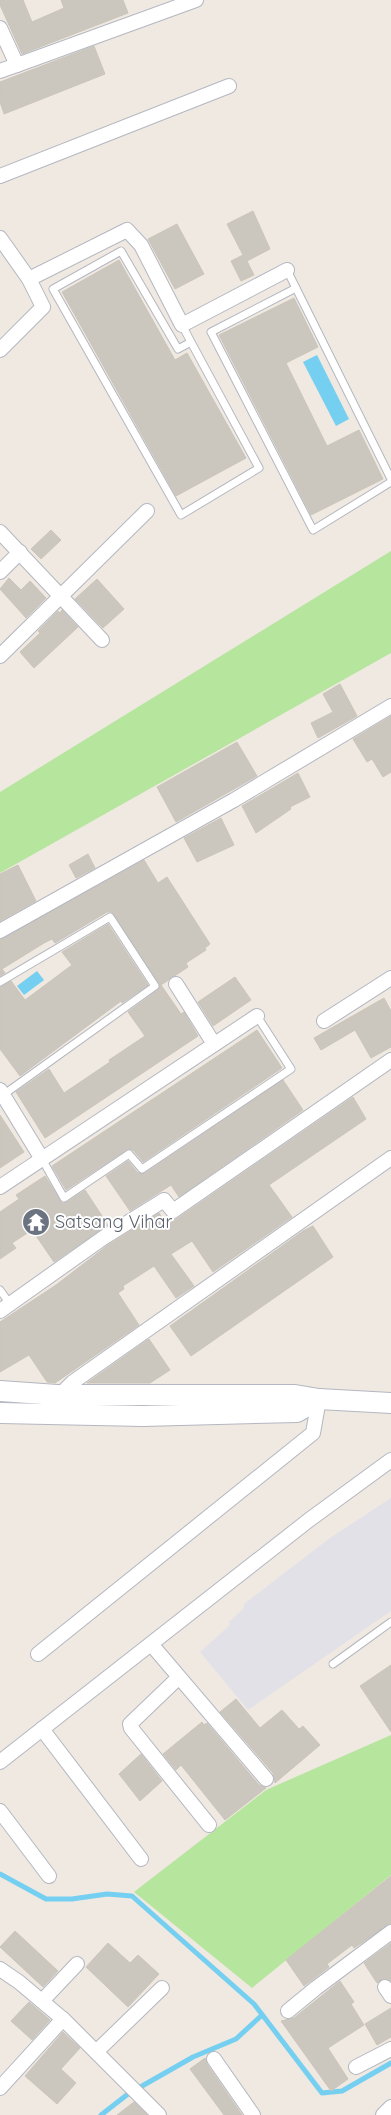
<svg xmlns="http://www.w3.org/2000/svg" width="391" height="2115" viewBox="0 0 391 2115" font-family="Quicksand,sans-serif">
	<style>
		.industrial { fill: #e3e1e8 }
		.green { fill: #b6e59e }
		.water { fill: #75cff0 }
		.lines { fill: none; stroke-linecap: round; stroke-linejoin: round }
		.stream { stroke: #75cff0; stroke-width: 5 }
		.building { fill: #cbc7bf; stroke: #cbc5ba }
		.lane-casing { stroke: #b4b7c1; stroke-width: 9 }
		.street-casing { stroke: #b4b7c1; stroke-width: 16 }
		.secondary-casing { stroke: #b4b7c1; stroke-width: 22 }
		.lane { stroke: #fff; stroke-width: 7 }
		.street { stroke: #fff; stroke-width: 14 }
		.secondary { stroke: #fff; stroke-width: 20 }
		.labels { text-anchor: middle; stroke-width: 4; stroke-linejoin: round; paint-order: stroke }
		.worship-label { font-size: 18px; fill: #5b616d; stroke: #fff; text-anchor: start }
	</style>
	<rect width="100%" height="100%" fill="#efe9e1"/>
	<polygon class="industrial" points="391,1498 391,1611 248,1710 200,1652 230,1625 229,1622 244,1608 244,1604 330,1538"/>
	<g class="green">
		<polygon points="391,551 391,653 0,873 0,792"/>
		<polygon points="391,1735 391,1875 252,1988 134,1892 266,1790"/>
	</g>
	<g class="water">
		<polygon points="317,355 349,419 336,426 303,362"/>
		<polygon points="37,971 44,980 24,995 17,986"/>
	</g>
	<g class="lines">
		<g class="stream">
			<polyline points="0,1874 46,1899 72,1899 107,1894 132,1896 254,2004 322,2093 342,2091 391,2063"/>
			<polyline points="101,2115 128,2094 193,2057 236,2039 262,2015"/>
		</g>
	</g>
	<g class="building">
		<polygon points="0,0 23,0 32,22 64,8 61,0 123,0 128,13 22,54 0,5"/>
		<polygon points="94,46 105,74 4,114 0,102 0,82"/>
		<polygon points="253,211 270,249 247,261 254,275 241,281 231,261 243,255 227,224"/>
		<polygon points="177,224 204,274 175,289 148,239"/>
		<polygon points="119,260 175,360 187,353 246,458 176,496 62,292"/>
		<polygon points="294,298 318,347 286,363 327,446 359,430 383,479 311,515 219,335"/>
		<polygon points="51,530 61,540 41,559 31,549"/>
		<polygon points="9,578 21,590 30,581 46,598 26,618 0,589"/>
		<polygon points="97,579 124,609 103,628 75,599"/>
		<polygon points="62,610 78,627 34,668 20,652 40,633 38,631 58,611 60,613"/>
		<polygon points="340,684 357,716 318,738 311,723 333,712 323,694"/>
		<polygon points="391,716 391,772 383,777 372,759 367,762 353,739"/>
		<polygon points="237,742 257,776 176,822 157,787"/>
		<polygon points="298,773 310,797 290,807 291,809 256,833 242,806"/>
		<polygon points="221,818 234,845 197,862 184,838"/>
		<polygon points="88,854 95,868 76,878 69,865"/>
		<polygon points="144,860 158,883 167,877 210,944 205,948 206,950 186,963 188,967 161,985 181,1014 184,1012 198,1036 45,1138 16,1092 49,1069 64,1093 110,1062 109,1060 145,1036 128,1012 158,990 160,985 112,912 107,912 55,943 52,939 44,943 2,969 5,973 0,976 0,940"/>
		<polygon points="18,865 36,901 0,921 0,874"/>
		<polygon points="108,924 148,985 122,1003 121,1001 20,1076 0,1049 0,987 11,981 25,1000 72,965 62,952"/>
		<polygon points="235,977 251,1000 213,1026 198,1002"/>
		<polygon points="384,998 391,1011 391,1047 371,1058 355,1030 321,1050 314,1038"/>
		<polygon points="257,1030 282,1068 143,1162 133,1150 128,1149 66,1190 52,1166"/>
		<polygon points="283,1080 303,1110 179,1197 171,1185 130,1211 106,1176 128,1161 138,1173 145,1173"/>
		<polygon points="353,1097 366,1119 269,1185 292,1217 213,1272 192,1241 171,1254 194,1286 176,1298 154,1266 123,1286 124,1289 118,1293 139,1325 55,1383 47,1382 29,1355 0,1372 0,1322 56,1285 108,1245 159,1213 166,1224 178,1218"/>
		<polygon points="0,1115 24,1152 0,1168"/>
		<polygon points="45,1176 62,1203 67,1202 85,1190 108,1225 54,1262 32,1230 12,1243 16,1248 0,1259 0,1212 19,1199 16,1195"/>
		<polygon points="313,1226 333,1257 191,1356 170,1326 303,1231"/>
		<polygon points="149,1339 170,1370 150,1383 87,1383"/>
		<polygon points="391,1665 391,1732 360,1686"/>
		<polygon points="236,1699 260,1728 282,1710 299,1729 303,1726 320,1745 275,1783 273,1773 220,1712"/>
		<polygon points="202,1722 204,1725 207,1723 259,1785 266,1788 225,1820 181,1765 176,1770 163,1754"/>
		<polygon points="141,1754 162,1781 140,1801 119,1774"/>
		<polygon points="391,1876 391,1923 354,1948 352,1945 327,1964 329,1967 304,1986 286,1960"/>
		<polygon points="15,1931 58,1971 43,1987 0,1947"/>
		<polygon points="108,1943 130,1963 138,1955 159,1974 128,2007 86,1967"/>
		<polygon points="391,1943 391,1981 384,1978 377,1983 364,1963"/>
		<polygon points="340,1981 354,2002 351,2004 364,2025 328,2048 348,2079 331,2091 281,2021 294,2018"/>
		<polygon points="29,2002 50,2020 32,2040 11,2021"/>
		<polygon points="391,2008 391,2037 377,2045 365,2024"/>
		<polygon points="63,2032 80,2048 61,2069 76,2083 57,2104 25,2076"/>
		<polygon points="205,2058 207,2064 242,2115 224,2115 190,2069"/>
		<polygon points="134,2102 147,2115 117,2115"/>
	</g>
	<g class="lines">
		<g class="lane-casing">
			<g id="lane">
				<polyline points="287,270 391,479"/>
				<polyline points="296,288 211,332 313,530 391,482"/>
				<polyline points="182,325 191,342 259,468 181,515 53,289 121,251 178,349 191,342"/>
				<polyline points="0,982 110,917 155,986 3,1095"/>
				<polyline points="42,1159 64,1198 129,1154 142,1169 291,1069 257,1016"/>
				<polyline points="0,1290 10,1304"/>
				<polyline points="333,1664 391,1622"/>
			</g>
		</g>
		<g class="street-casing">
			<g id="street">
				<polyline points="0,28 17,65 196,0"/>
				<polyline points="0,71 17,65"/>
				<polyline points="0,176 229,86"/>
				<polyline points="0,238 29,279"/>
				<polyline points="0,350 43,307 29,279 127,230 141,245 182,325 287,270"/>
				<polyline points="0,532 102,640"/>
				<polyline points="0,572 20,552"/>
				<polyline points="0,656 147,511"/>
				<polyline points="0,931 234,800 391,706"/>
				<polyline points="176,984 214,1044"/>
				<polyline points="324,1021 391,978"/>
				<polyline points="0,1090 42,1159"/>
				<polyline points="0,1187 257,1016"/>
				<polyline points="0,1311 103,1238 164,1200 173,1211 391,1060"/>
				<polyline points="57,1398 73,1382 391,1158"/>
				<polyline points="151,1644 266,1779"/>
				<polyline points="38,1654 313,1433 319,1399"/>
				<polyline points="178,1678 130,1724 131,1728 209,1825"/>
				<polyline points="42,1729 141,1859"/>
				<polyline points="0,1762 309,1520 391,1460"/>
				<polyline points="0,1811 49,1876"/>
				<polyline points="0,1969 19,1982 63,2019"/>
				<polyline points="385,1987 391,1996"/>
				<polyline points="42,2001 77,1964"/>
				<polyline points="288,2011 316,1988 391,1932"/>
				<polyline points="96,2052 162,1988"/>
				<polyline points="214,2059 253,2115"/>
				<polyline points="356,2067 391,2049"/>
				<polyline points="0,2088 63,2019 159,2115"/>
				<polyline points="383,2115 391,2107"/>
			</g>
		</g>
		<g class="secondary-casing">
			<g id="secondary">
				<polyline points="0,1391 57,1395 295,1395 319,1399 391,1403"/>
				<polyline points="0,1413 143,1416 297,1412 319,1399"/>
			</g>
		</g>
		<use href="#lane" class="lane"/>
		<use href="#street" class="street"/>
		<use href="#secondary" class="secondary"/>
	</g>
	<defs>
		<g id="temple-disc" transform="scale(1.4375)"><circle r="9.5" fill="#6b7280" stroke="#fff"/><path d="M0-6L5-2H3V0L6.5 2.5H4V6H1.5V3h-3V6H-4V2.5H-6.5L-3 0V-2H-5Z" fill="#fff"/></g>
	</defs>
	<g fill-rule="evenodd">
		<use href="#temple-disc" x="36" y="1222"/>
	</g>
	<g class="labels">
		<g class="worship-label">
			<text x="55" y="1228">Satsang Vihar</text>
		</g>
	</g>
</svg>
